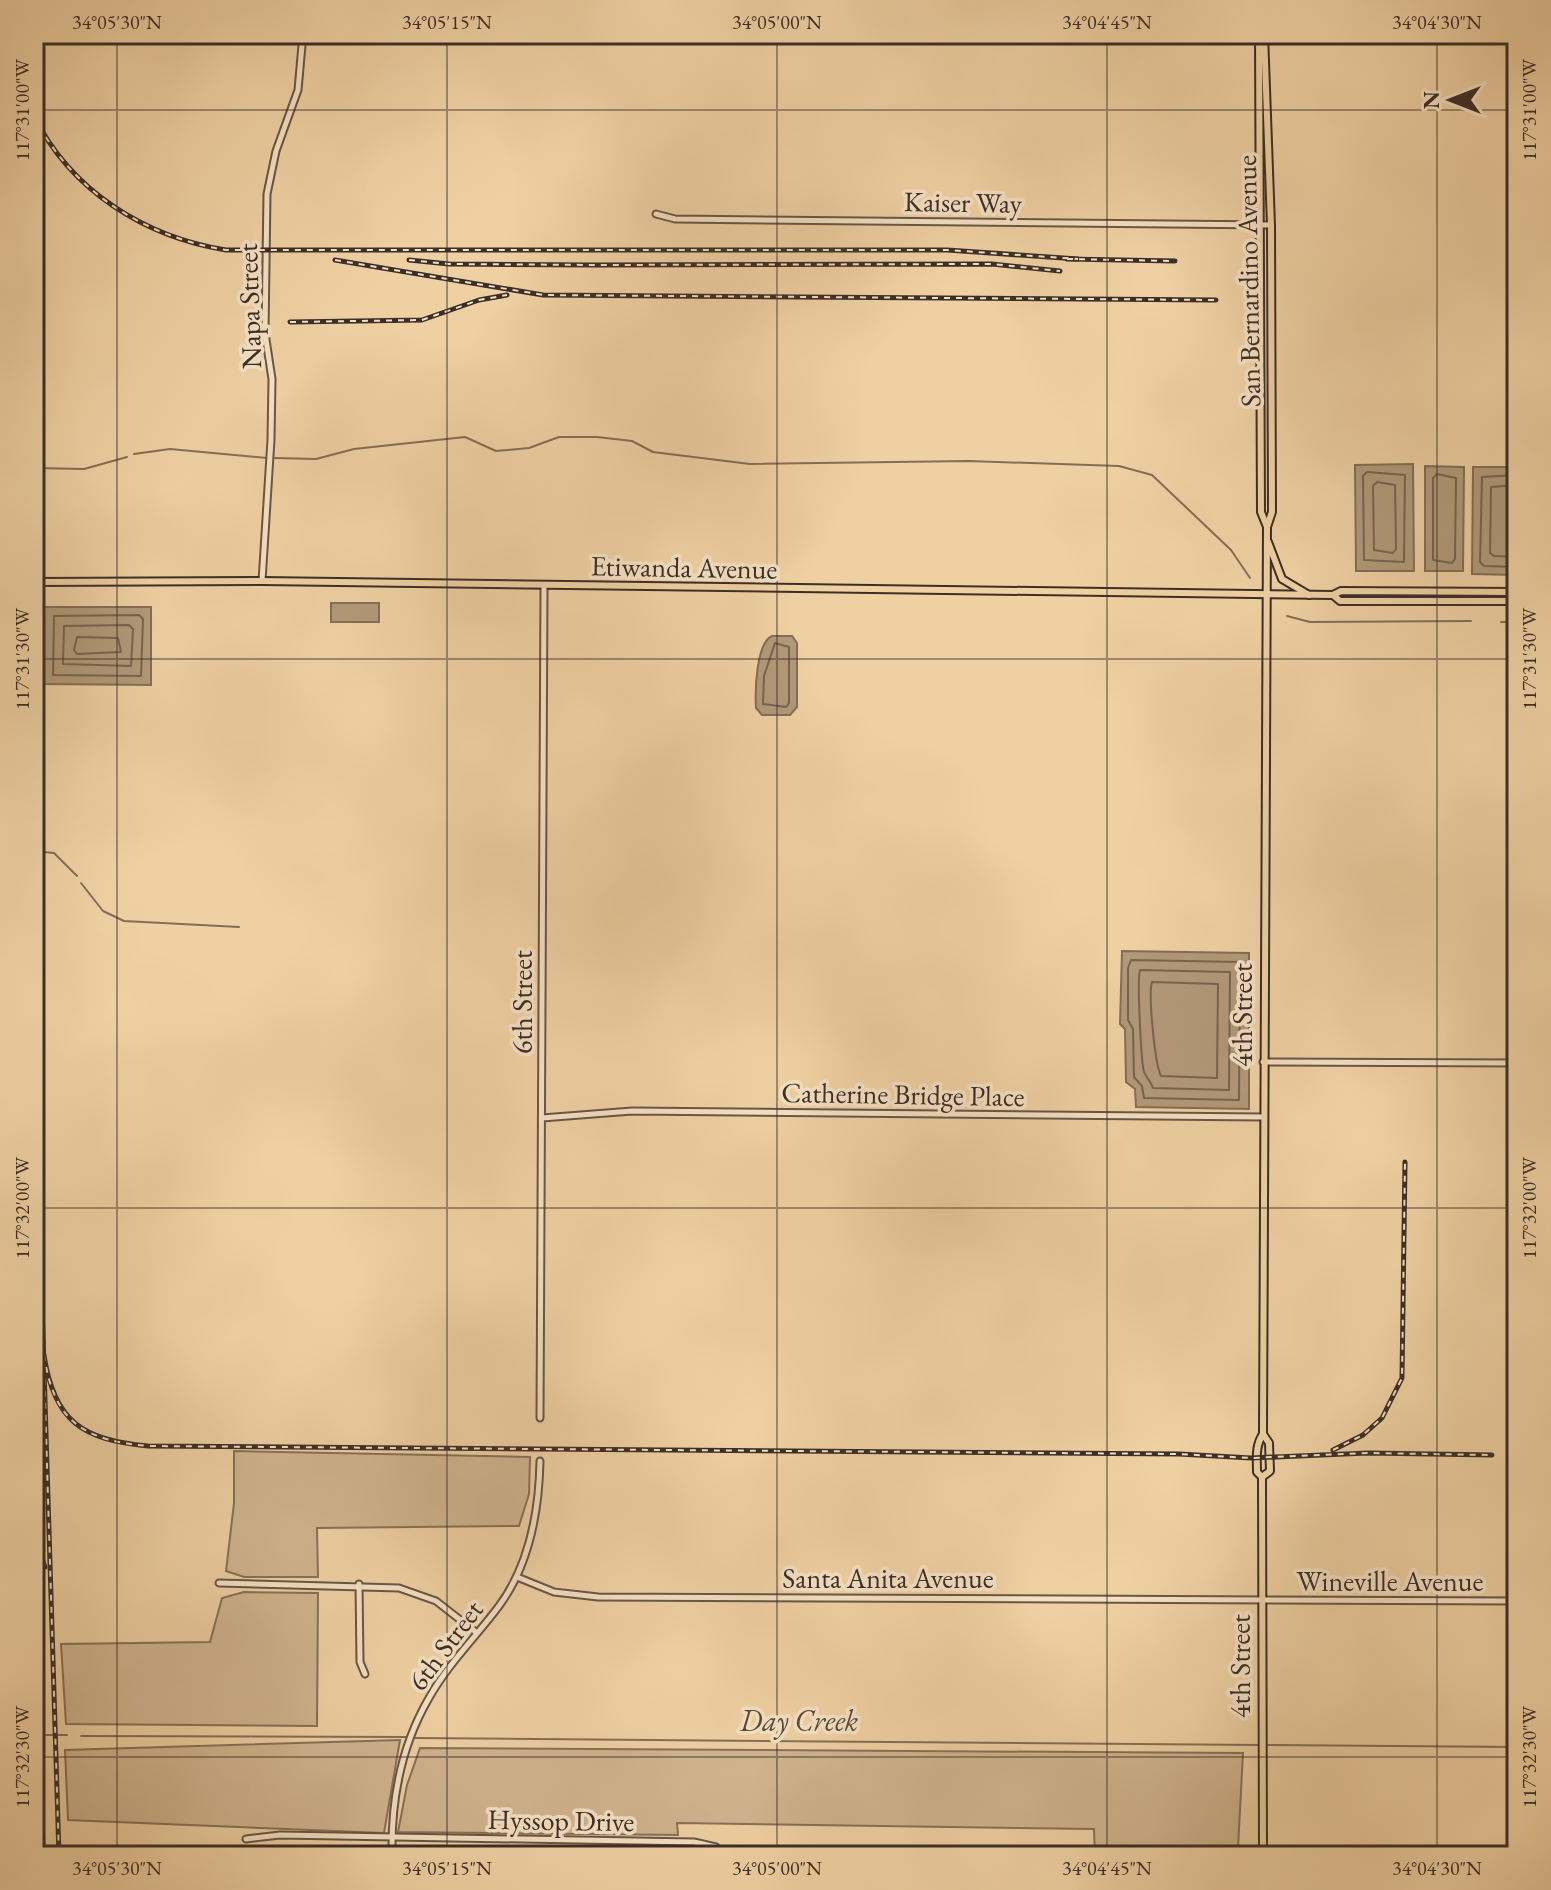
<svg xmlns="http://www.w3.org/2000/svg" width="1551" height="1890" viewBox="0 0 1551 1890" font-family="'EB Garamond',serif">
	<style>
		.green { fill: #d0b48e; stroke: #86715a; stroke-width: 2 }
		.water { fill: #b29979; stroke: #826e58; stroke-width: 2 }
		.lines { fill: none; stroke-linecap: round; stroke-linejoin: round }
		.shore { stroke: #766450; stroke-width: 2 }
		.stream { stroke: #826e58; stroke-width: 2 }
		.minor-casing { stroke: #685646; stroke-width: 9 }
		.major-casing { stroke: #3b2e27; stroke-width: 10 }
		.minor { stroke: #f5e0c3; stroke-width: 5 }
		.major { stroke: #efd0a3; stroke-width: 6 }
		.rail-casing { stroke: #3b2e27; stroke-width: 5 }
		.rail { stroke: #f5e0c3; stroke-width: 2; stroke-dasharray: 6; stroke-linecap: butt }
		.ticks { fill: none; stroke: #3b2e27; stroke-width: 2; stroke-opacity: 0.45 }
		.labels { text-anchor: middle; stroke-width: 7; stroke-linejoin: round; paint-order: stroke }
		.street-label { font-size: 28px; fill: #3b2e27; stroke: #f5e0c3 }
		.water-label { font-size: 30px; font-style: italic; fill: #59493c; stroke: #f5e0c3 }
		.neatline { fill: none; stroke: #3b2e27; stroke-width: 3 }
		.ticks-label { font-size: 20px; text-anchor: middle; fill: #3b2e27 }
	</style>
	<rect width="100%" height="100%" fill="#efd0a3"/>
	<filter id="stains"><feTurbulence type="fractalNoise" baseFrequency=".0025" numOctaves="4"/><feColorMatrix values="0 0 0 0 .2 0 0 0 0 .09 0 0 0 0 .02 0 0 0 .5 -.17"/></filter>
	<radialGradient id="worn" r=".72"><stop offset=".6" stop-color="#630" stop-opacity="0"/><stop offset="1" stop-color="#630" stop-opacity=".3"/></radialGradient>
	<g class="green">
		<polygon points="234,1451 530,1457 529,1494 519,1526 317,1528 318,1577 244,1577 226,1571 234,1503"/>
		<polygon points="244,1592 318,1593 317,1726 66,1724 61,1644 210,1642 222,1598"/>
		<polygon points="400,1740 384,1833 68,1820 65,1750"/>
		<polygon points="420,1748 1243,1753 1238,1848 1137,1847 1113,1856 1095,1856 1094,1829 677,1823 678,1835 398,1832 407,1785"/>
		<polygon points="34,1749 41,1749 45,1855 34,1852"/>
	</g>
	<g class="water">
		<polygon points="1413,464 1414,571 1356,571 1355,465"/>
		<polygon points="1425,466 1464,467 1463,571 1425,571"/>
		<polygon points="1473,467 1517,467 1516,575 1472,574"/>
		<rect x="331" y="603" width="48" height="19"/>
		<polygon points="44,607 151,607 151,685 44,684"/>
		<path d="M 772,636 L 792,636 L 797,643 L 797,707 L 790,715 L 762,715 L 756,708 C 755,691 756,643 772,636 Z"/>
		<polygon points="1122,951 1249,953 1249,1109 1136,1107 1135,1089 1126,1082 1125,1029 1120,1024"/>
	</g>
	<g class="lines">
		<g class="shore">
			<polygon points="1367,472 1405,475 1404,562 1364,560 1363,476"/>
			<polygon points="1437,474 1456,478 1455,559 1452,563 1433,560 1433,478"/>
			<polyline points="1517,475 1482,477 1480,562 1484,566 1517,567"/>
			<polygon points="1377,482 1395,485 1396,549 1393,553 1374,550 1373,486"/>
			<polyline points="1517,485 1491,487 1490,553 1494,556 1517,557"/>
			<polygon points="139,615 143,619 141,676 53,675 54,616"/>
			<polygon points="129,625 133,629 131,666 63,664 64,626"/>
			<polygon points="77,637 118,638 121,652 77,654 74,650"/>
			<polygon points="775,643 789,647 789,703 786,707 763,704 764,676"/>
			<polygon points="1131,960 1240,962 1239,1100 1144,1098 1142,1086 1134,1077 1133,1029 1128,1020 1128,968"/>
			<path d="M 1140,970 L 1230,972 L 1229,1090 L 1153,1088 C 1151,1082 1146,1077 1144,1072 C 1141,1061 1137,979 1140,970 Z"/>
			<path d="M 1152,982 L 1218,984 L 1217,1078 L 1161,1076 C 1155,1065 1148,994 1152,982 Z"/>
		</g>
		<g class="stream">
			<polyline points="134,454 170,449 267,458"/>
			<polyline points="275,458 316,459 354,449 465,437 496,451 529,448 559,437 597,437 632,441 653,452 750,464 969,461 1119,466 1152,475 1231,550 1250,578"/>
			<polyline points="34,468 84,469 127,457"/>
			<polyline points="1287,616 1310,622 1471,621"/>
			<polyline points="1501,622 1517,622"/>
			<polyline points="34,851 54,853 77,876"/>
			<polyline points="81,883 103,911 124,921 239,927"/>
			<polyline points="34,1735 67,1735"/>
			<polyline points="81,1736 408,1737"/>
			<polyline points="414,1738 1259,1745"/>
			<polyline points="1266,1745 1517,1747"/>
		</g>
		<g class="minor-casing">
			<g id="minor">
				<polyline points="1472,34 1517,35"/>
				<polyline points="656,214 675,219 1271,225"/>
				<polyline points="262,581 271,440 272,379 265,333 267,194 276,151 298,90 303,34"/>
				<polyline points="1263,1062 1517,1063"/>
				<polyline points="542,1118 632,1111 1263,1117"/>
				<polyline points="540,1418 544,587"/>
				<polyline points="517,1577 554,1592 598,1597 1517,1601"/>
				<polyline points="219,1583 399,1588 436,1601 477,1633"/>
				<polyline points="359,1584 360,1662 365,1674"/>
				<polyline points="246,1839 280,1835 694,1842 716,1847 728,1856"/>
				<path d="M 392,1856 C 391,1801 401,1746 429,1698 C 448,1664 476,1637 499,1606 C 530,1564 539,1512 540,1461"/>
			</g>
		</g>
		<g class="major-casing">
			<g id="major">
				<polyline points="1259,34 1261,512 1267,527"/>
				<polyline points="1268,542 1282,579 1309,595"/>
				<polyline points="34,582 262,581 1333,595 1341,591 1517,592"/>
				<polyline points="1333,595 1340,601 1517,601"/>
				<polyline points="1262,1477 1270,1471 1269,1443 1263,1434 1267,527 1272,512 1271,225 1264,34"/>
				<path d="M 1263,1856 L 1262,1477 L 1257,1472 C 1257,1458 1255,1446 1263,1434"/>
			</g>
		</g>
		<use href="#minor" class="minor"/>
		<use href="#major" class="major"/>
		<g class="rail-casing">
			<g id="rail">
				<path d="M 34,116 C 71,191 145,237 226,250 L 947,250 L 1078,259"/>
				<polyline points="34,172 38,203 37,376"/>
				<polyline points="1067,259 1175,261"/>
				<polyline points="335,260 543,295 1216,300"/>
				<polyline points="409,260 449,264 596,265 992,264 1060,271"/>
				<polyline points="290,322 422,320 479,300 507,295"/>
				<polyline points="34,1043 59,1856"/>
				<path d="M 44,1355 C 54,1422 83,1440 148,1446 L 1179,1454 L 1251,1458 L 1368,1453 L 1492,1455"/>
				<polyline points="1333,1450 1363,1435 1382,1418 1402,1378 1405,1162"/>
				<polyline points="34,1537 45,1567"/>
			</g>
		</g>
		<use href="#rail" class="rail"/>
	</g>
	<path class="ticks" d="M 117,34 L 117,1856M 447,34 L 447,1856M 777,34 L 777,1856M 1107,34 L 1107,1856M 1437,34 L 1437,1856M 34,110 L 1517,110M 34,659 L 1517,659M 34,1208 L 1517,1208M 34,1757 L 1517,1757"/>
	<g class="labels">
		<g class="street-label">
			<text transform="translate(963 202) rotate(1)" y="10">Kaiser Way</text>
			<text transform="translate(1248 281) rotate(-91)" y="10">San Bernardino Avenue</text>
			<text transform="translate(249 306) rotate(-92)" y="10">Napa Street</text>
			<text transform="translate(684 567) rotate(1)" y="10">Etiwanda Avenue</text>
			<text transform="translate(522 1002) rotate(-90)" y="10">6th Street</text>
			<text transform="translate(1242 1015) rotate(-90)" y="10">4th Street</text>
			<text transform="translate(903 1094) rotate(1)" y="10">Catherine Bridge Place</text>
			<text x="888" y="1588">Santa Anita Avenue</text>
			<text x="1390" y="1591">Wineville Avenue</text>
			<text transform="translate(445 1645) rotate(-53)" y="10">6th Street</text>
			<text transform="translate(1240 1666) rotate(-90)" y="10">4th Street</text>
			<text transform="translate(561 1820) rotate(1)" y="10">Hyssop Drive</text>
		</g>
		<g class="water-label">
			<text x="799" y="1731">Day Creek</text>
		</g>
	</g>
	<rect width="1551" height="1890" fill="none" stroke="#efd0a3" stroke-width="88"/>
	<g transform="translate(1451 100) rotate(270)" stroke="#f5e0c3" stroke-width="6" paint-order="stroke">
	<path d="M0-6L14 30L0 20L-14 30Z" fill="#3b2e27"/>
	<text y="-12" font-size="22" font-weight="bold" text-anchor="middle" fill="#3b2e27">N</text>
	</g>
	<rect x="44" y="44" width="1463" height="1802" class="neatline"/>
	<g class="ticks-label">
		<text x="117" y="29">34°05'30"N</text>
		<text x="447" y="29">34°05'15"N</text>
		<text x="777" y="29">34°05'00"N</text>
		<text x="1107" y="29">34°04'45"N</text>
		<text x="1437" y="29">34°04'30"N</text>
		<text transform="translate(1529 110) rotate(-90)" y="7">117°31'00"W</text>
		<text transform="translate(22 110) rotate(-90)" y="7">117°31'00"W</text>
		<text transform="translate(1529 659) rotate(-90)" y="7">117°31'30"W</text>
		<text transform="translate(22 659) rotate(-90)" y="7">117°31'30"W</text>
		<text transform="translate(1529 1208) rotate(-90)" y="7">117°32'00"W</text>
		<text transform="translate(22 1208) rotate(-90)" y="7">117°32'00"W</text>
		<text transform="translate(1529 1757) rotate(-90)" y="7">117°32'30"W</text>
		<text transform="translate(22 1757) rotate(-90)" y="7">117°32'30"W</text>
		<text x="117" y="1875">34°05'30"N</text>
		<text x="447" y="1875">34°05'15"N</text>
		<text x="777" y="1875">34°05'00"N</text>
		<text x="1107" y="1875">34°04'45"N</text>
		<text x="1437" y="1875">34°04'30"N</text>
	</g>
	<rect width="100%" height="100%" filter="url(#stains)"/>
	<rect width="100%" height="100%" fill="url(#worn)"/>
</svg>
